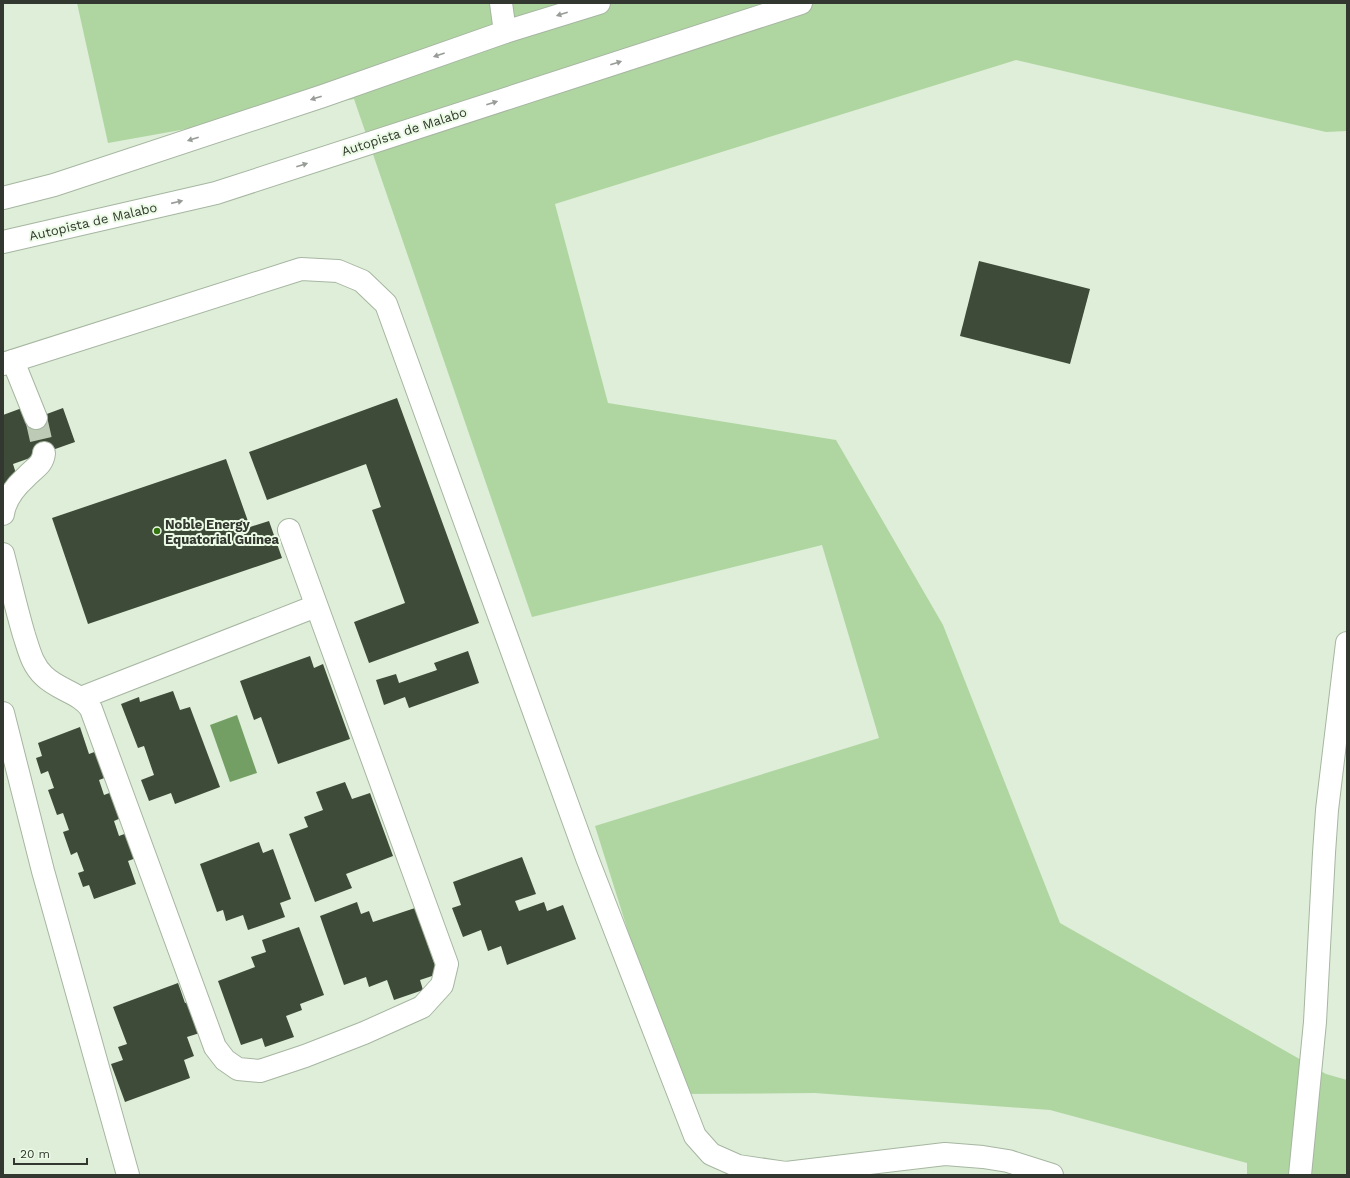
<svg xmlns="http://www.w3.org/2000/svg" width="1350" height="1178" viewBox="0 0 1350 1178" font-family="'Work Sans',sans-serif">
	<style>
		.green { fill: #afd6a1 }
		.water { fill: #749f64 }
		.building { fill: #3e4b39 }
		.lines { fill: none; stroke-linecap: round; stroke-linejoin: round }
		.minor-tunnel { stroke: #bccab6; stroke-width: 22; stroke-dasharray: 22 11; stroke-linecap: butt }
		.minor-casing { stroke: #a6b6a1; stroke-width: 24 }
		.highway-casing { stroke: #a6b6a1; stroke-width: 24 }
		.minor { stroke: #fff; stroke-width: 22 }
		.highway { stroke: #fff; stroke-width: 22 }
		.oneway { fill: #989c97 }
		.poi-dot { fill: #347410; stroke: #ebfbe5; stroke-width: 1.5 }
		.labels { text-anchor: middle; stroke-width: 4; stroke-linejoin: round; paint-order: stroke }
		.street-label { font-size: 13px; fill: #32382f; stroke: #ebfbe5 }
		.poi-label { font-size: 13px; font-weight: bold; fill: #32382f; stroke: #ebfbe5; text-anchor: start }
	</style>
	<rect width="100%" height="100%" fill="#deeed8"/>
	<polygon class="green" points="77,3 1347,3 1347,131 1326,132 1016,60 555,204 608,403 836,440 943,625 1060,923 1326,1074 1347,1080 1347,1175 1247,1175 1247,1163 1050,1110 815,1093 679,1094 595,826 879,738 822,545 532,617 354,99 108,143"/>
	<polygon class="water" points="237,715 257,773 230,782 210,725"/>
	<g class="building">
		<polygon points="979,261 1090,289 1070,364 960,336"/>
		<polygon points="397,398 479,623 369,663 354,622 405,603 372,510 381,507 366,464 267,500 249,452"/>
		<polygon points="22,408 36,418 63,408 75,442 13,464 18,480 3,485 3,415"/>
		<polygon points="226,459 250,527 269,521 282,558 88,624 52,518"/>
		<polygon points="468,651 479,683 409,708 405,697 384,705 376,680 396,674 399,683 437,670 434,663"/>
		<polygon points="310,656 314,668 323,664 350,739 278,764 261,717 254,720 240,681"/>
		<polygon points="173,691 180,710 190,707 220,787 175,804 171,793 149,801 141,780 154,775 144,746 138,748 121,704 139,697 140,702"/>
		<polygon points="80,727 89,754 97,751 107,777 99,780 104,795 112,792 121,818 114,821 119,836 127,833 136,858 128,861 136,884 94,899 89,885 83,887 78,873 84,871 77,852 71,855 63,832 69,830 63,813 57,815 48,790 54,788 48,771 41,774 36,758 42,756 38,743"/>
		<polygon points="345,782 352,799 370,793 393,856 346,874 352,888 315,902 289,834 308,827 304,817 323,810 316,792"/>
		<polygon points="259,842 263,853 273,849 291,899 280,903 285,917 248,930 243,915 226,921 223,910 217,912 200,864"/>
		<polygon points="522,857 536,894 515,901 519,911 544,902 547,911 563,905 576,939 507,965 501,946 488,951 481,930 463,937 452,908 461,905 453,882"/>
		<polygon points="357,902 361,914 369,911 373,922 415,908 438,974 420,980 423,990 394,1000 387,980 369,987 366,977 344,985 320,916"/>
		<polygon points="299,927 324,995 300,1004 302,1010 286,1016 294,1037 265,1047 262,1038 241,1045 218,981 255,967 251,957 266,952 262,940"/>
		<polygon points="178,983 185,1003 195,1000 206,1031 187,1037 194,1056 184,1060 190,1078 125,1102 111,1064 123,1060 118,1047 127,1044 113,1007"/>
	</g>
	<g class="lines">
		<polyline class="minor-tunnel" points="36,418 44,453"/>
		<g class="minor-casing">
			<g id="minor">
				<polyline points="501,3 505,32"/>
				<polyline points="13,361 36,418"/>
				<polyline points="3,364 301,269 338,271 362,281 386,304 587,858 695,1136 711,1154 738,1166 786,1173 945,1154 983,1157 1008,1161 1052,1175"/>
				<path d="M 3,514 C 5,500 16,486 26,477 C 34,468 43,465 44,453"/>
				<path d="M 3,554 C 10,581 16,608 24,635 C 29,650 32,665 44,676 C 58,690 81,693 91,709 L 215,1047 L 225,1060 L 238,1069 L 260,1071 L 305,1056 L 364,1033 L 422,1007 L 442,985 L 447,964 L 289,530"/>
				<polyline points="81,698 316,606"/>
				<polyline points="3,713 43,871 128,1175"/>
				<polyline points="1300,1175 1315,1022 1324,853 1327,810 1347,643"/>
			</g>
		</g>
		<g class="highway-casing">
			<g id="highway">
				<polyline points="3,198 54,185 323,96 505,32 599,3"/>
				<polyline points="3,242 216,193 801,3"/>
			</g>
		</g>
		<use href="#minor" class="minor"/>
		<use href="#highway" class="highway"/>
	</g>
	<defs><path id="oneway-solid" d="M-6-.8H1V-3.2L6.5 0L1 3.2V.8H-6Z"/></defs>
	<g class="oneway">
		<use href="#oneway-solid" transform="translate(562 14) rotate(163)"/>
		<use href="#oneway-solid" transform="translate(439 55) rotate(161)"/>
		<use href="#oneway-solid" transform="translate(616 63) rotate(-18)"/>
		<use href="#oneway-solid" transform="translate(316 98) rotate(162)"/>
		<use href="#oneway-solid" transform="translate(492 103) rotate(-18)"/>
		<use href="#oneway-solid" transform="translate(193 139) rotate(162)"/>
		<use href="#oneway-solid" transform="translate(302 165) rotate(-18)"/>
		<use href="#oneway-solid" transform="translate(177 202) rotate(-13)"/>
	</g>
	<circle class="poi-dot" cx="157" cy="531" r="4"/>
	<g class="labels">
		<g class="street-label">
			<text transform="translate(404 131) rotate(-18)" y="5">Autopista de Malabo</text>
			<text transform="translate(93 221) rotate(-13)" y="5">Autopista de Malabo</text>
		</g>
		<g class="poi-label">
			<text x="165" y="529">Noble Energy<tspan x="165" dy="15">Equatorial Guinea</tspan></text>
		</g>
	</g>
	<rect width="1350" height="1178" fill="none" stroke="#32382f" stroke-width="8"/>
	<path d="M14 1158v6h73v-6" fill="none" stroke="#32382f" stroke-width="2"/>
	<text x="20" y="1158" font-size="12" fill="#32382f" stroke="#ebfbe5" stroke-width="3" paint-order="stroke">20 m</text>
</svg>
